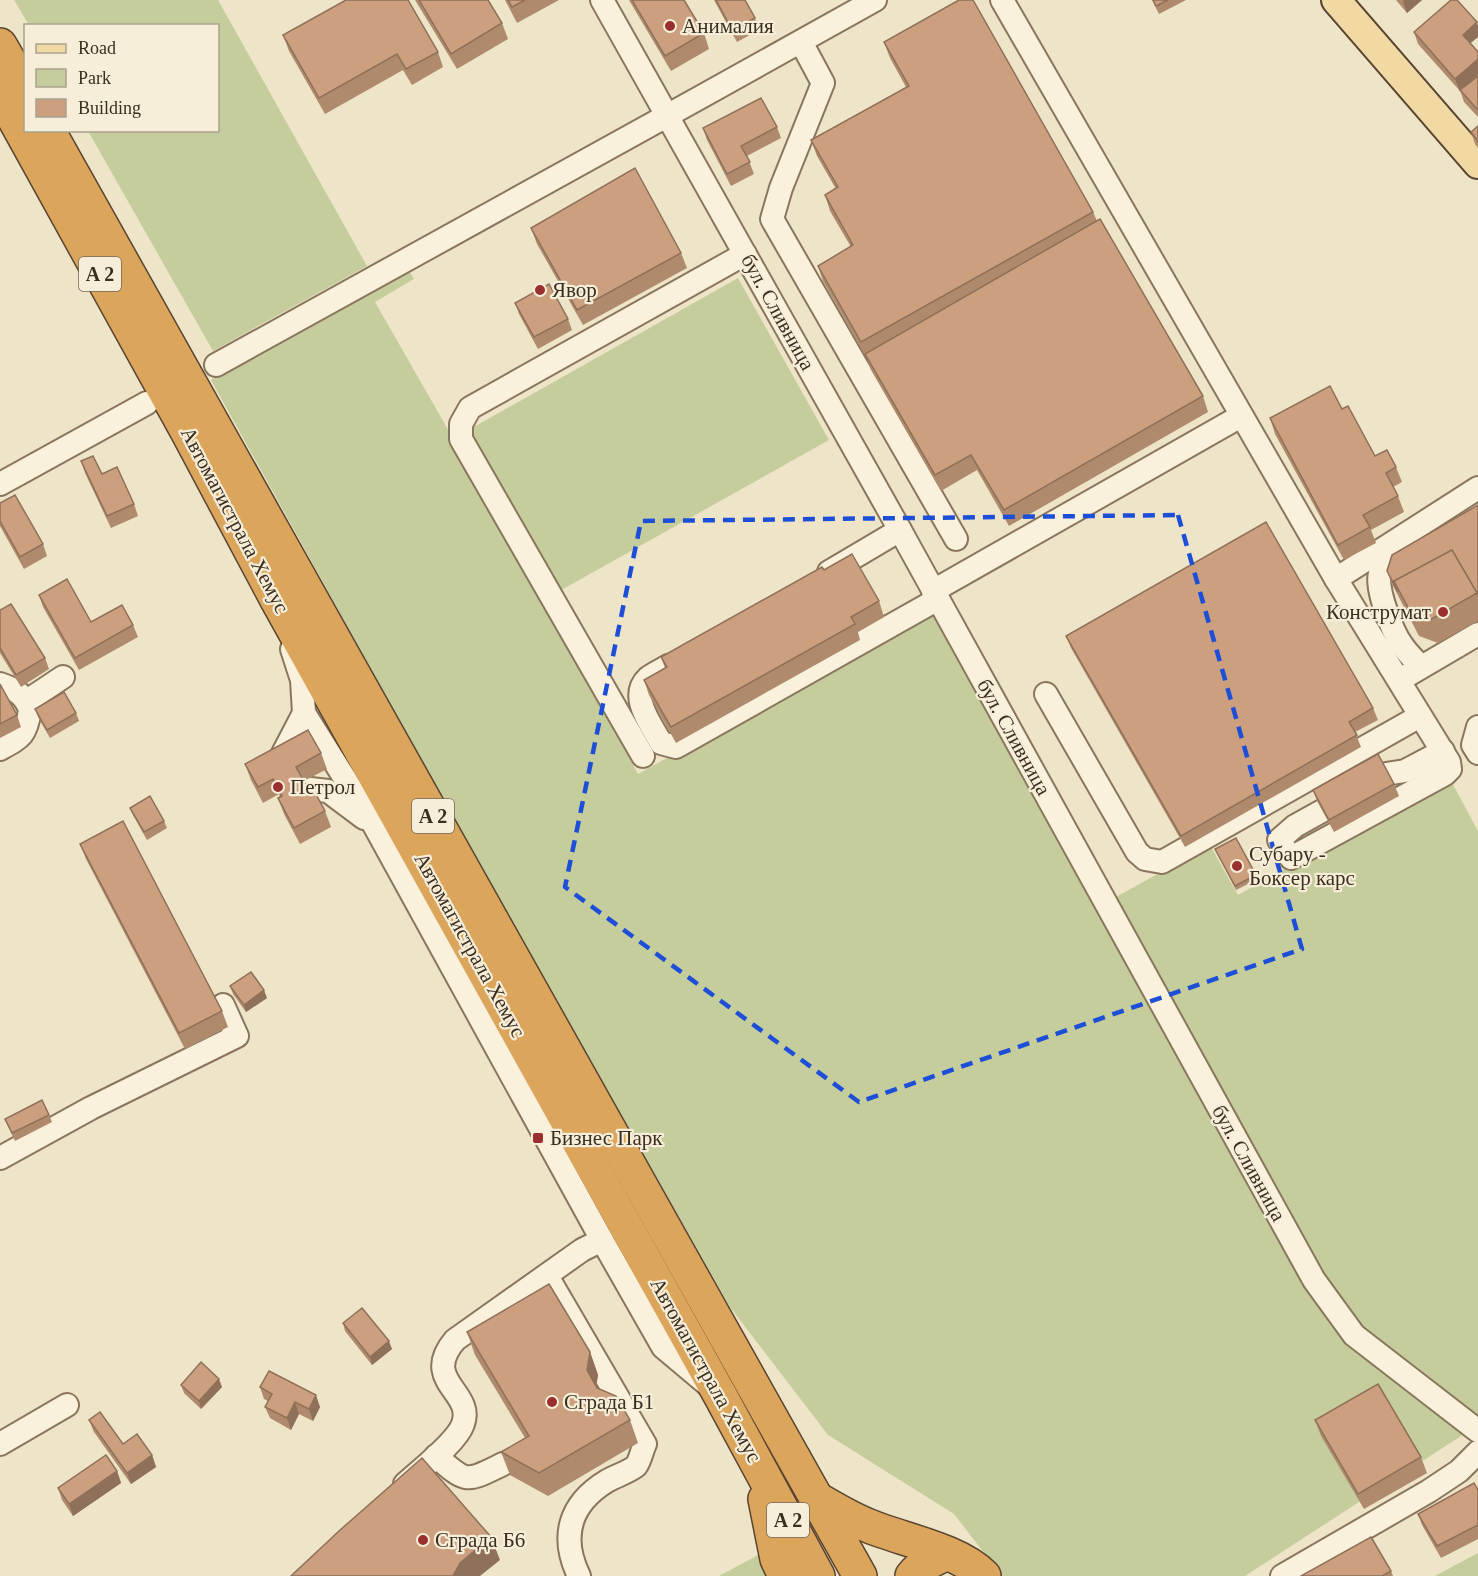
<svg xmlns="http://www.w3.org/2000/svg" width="1478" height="1576" viewBox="0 0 1478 1576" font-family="Georgia,serif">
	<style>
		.green { fill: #c6cd9c }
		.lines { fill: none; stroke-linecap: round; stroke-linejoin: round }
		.minor-casing { stroke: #8a765d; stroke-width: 26 }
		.major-casing { stroke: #594431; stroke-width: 32 }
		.highway-casing { stroke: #594431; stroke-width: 36 }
		.minor { stroke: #f9f1dc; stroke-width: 22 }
		.major { stroke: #f0d9a2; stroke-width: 28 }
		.highway { stroke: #dba55c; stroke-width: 33 }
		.wall { fill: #af8a6d }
		.shaded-wall { fill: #8f7059 }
		.building { fill: #cca07f; stroke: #8f7059; stroke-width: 1.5 }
		.marked { fill: none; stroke: #1d4ed8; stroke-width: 4.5; stroke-dasharray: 12 8; stroke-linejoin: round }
		.poi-dot { fill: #992f2e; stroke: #f6eed8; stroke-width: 2 }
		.labels { text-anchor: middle; stroke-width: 4.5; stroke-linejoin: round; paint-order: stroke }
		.shield { fill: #f6eed8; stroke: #736857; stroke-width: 1.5 }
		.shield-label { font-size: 20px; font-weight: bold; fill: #3b2e20 }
		.poi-label { font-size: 21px; fill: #3b2e20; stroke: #f6eed8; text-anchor: start }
		.street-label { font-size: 21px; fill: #3b2e20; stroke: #f6eed8 }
	</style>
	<rect width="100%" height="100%" fill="#eee4c8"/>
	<g class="green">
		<polygon points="14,0 218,0 367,266 213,351 88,131 218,130 218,26 29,25"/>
		<polygon points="403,267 411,274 414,279 375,302 446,426 638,774 937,608 1107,902 1210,845 1238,895 1449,777 1478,831 1478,1425 1245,1576 997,1576 988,1558 954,1514 828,1435 730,1307 457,824 211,380"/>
		<polygon points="738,278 829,440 556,593 465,432"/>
		<polygon points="1478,1553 1478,1576 1435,1576"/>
		<polygon points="758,1555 767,1576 719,1576"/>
	</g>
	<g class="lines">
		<g class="minor-casing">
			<g id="minor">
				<polyline points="602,0 900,530 1314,1280 1354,1335 1478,1431"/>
				<polyline points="1002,0 1336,579 1449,762 1450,769 1445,774 1291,858 1279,840 1295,826 1322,811"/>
				<polyline points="801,42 823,83 781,188 772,219 956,539"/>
				<path d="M 216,365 C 435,243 656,123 875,0"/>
				<polyline points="0,484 147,403"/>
				<path d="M 1415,546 C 1405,553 1387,561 1381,571 C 1373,584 1393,633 1402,645 C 1407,653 1414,659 1420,666"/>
				<polyline points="829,572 900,530"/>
				<polyline points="1336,579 1478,488"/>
				<polyline points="933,591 1241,416"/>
				<polyline points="292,649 302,680 304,713 374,825 602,1240 663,1347 707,1384"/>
				<path d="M 668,666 C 662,670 653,674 648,678 C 628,697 652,725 661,743 L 676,747 L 938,599"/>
				<polyline points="1408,675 1478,634"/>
				<path d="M 0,684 C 15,689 25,695 30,710 C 26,735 22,737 0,749"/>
				<polyline points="1046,694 1137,852 1145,859 1162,862 1420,716"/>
				<polyline points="27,701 63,677"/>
				<polyline points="304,713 279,761 293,787 328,791 364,818"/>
				<polyline points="1478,727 1473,745 1478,753"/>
				<polyline points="643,756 461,439 461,424 470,408 745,254"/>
				<polyline points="1386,774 1405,771 1443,751"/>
				<polyline points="0,1158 91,1108 237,1036 223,1005"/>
				<path d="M 547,1276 L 645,1444 C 642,1450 640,1461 636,1466 C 629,1472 615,1476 607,1481 C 569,1504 560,1537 579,1576"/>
				<polyline points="0,1444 67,1405"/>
				<path d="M 436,1456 C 467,1484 466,1482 503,1464"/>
				<path d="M 405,1484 C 420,1470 457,1442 463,1424 C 475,1392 420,1381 455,1340 L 582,1250 L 602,1240"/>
				<polyline points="1282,1576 1429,1491 1459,1471 1478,1452"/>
			</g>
		</g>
		<g class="major-casing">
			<polyline id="major" points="1336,0 1478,164"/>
		</g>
		<g class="highway-casing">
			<g id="highway">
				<polyline points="0,45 26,90"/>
				<polyline points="0,93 187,431 277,600 720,1395 818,1576"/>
				<polyline points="48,130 860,1576"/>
				<polyline points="765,1499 777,1559 785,1576"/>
				<path d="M 819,1500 C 836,1510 851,1519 869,1526 C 903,1540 959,1550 984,1576"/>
				<path d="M 912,1576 C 920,1565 934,1559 946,1554"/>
			</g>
		</g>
		<use href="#minor" class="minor"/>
		<use href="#major" class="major"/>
		<use href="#highway" class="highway"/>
	</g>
	<g class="wall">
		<polygon points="415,0 488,0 502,23 508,39 457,69"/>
		<polygon points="505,0 559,0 517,23"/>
		<polygon points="629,0 684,0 704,33 709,49 671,71"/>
		<polygon points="714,0 745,0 755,18 759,30 737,42"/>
		<polygon points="1152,0 1186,0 1159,14"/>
		<polygon points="1396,0 1422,0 1407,13"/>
		<polygon points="1478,26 1478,37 1470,43 1460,91 1418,44 1414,32"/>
		<polygon points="283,35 438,52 443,67 412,85 403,70 325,114 289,51"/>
		<polygon points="884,42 1093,212 1097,221 1203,396 1208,412 1009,526 977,470 941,491 871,370 866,357 823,281 818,266 851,247 830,211 825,195 836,189 817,156 811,140 906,87 890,58"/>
		<polygon points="1478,76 1478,117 1464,102 1460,90"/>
		<polygon points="1478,126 1478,148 1475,144 1471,132"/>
		<polygon points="777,127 781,138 747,156 754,174 731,186 707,140 703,128"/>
		<polygon points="531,228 681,253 687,268 583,325 537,244"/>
		<polygon points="515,303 568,319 572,330 538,349 519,314"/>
		<polygon points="1342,409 1375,456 1396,467 1402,482 1393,487 1398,496 1404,512 1371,530 1376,543 1344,560 1275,434 1270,418"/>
		<polygon points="81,461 102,474 134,504 138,516 111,528 85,473"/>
		<polygon points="0,503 43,544 47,556 24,569 0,526"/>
		<polygon points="1478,505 1478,621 1438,643 1419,636 1391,582 1387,571"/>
		<polygon points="824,570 879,601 884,617 858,632 860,640 676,743 649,695 644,680 665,668 661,657"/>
		<polygon points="39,595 91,622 133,625 138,637 79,670 43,607"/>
		<polygon points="0,610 45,658 49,669 21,687 0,653"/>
		<polygon points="1066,636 1373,708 1378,720 1355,732 1361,747 1185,847 1071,648"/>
		<polygon points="0,684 17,715 21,727 0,738"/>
		<polygon points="35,709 76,713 79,721 50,738 38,717"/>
		<polygon points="321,753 327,769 304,781 325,811 331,827 300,844 284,814 278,798 280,797 279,794 263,803 251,780 245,764"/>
		<polygon points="1394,784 1399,796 1334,832 1317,801 1313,790"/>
		<polygon points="130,808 164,821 167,828 147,840 133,815"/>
		<polygon points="80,844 222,1011 228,1027 185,1049 86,859"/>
		<polygon points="1215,849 1256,875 1258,879 1236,890"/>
		<polygon points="230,986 267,998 246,1012 233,994"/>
		<polygon points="49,1115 52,1122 15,1141 5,1119"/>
		<polygon points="343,1323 392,1349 372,1365 345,1331"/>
		<polygon points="467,1332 590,1352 598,1375 596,1386 630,1420 638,1443 548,1496 510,1475 501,1452 525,1438 475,1355"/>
		<polygon points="181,1385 222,1387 201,1409 184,1393"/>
		<polygon points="260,1387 320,1407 313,1421 299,1414 291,1430 270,1418 265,1407 268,1401 264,1399"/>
		<polygon points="89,1420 123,1444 152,1455 156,1467 131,1484 94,1432"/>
		<polygon points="1315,1420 1421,1457 1427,1473 1364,1509 1321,1436"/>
		<polygon points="117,1471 121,1483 73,1516 62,1500 58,1488"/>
		<polygon points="1478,1490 1478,1539 1441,1558 1422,1525 1418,1514"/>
		<polygon points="1391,1571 1393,1576 1301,1576"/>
	</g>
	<g class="shaded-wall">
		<polygon points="1404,0 1422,0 1407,13 1403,1"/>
		<polygon points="1477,22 1478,26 1478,37 1467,46 1463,35"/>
		<polygon points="1478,59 1478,75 1460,91 1455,79"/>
		<polygon points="264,990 267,998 246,1012 244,1005"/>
		<polygon points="389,1341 392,1349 372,1365 370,1357"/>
		<polygon points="590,1352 598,1375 595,1393 587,1370"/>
		<polygon points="219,1379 222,1387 201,1409 199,1401"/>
		<polygon points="316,1395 320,1407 313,1421 309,1409"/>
		<polygon points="295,1402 299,1414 291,1430 287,1418"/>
		<polygon points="152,1455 156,1467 131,1484 127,1473"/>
		<polygon points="117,1471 121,1483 73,1516 69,1504"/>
		<polygon points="491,1537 500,1560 480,1576 453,1576 460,1563"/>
	</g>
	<g class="building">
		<polygon points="346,0 408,0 438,52 406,69 397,54 319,98 283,35"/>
		<polygon points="419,0 488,0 502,23 451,54"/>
		<polygon points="508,0 525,0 512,7"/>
		<polygon points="632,0 684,0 704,33 665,56"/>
		<polygon points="716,0 745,0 755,18 732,30"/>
		<polygon points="959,0 973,0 1093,212 861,342 818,266 853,245 825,195 838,187 811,140 909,86 884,42"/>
		<polygon points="1153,0 1168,0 1156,6"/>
		<polygon points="1451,0 1457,0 1477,22 1463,35 1478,52 1478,59 1455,79 1414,32"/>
		<polygon points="1478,76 1478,110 1460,90"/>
		<polygon points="761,98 777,127 741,146 750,162 727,174 703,128"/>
		<polygon points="1478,126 1478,141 1471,132"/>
		<polygon points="635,168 681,253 577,310 531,228"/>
		<polygon points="1100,219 1203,396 1004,510 971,455 935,475 865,354"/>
		<polygon points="549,284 568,319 534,337 515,303"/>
		<polygon points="1330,386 1342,409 1348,406 1375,456 1387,450 1396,467 1386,473 1398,496 1363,515 1370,527 1338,545 1270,418"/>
		<polygon points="93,456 102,474 117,467 134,504 107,516 81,461"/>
		<polygon points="15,495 43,544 20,557 0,521 0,503"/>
		<polygon points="1478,505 1478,595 1452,550 1394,581 1398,592 1387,571 1392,555"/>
		<polygon points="1266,522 1373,708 1349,722 1357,735 1181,836 1066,636"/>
		<polygon points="1452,550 1477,593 1430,620 1411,613 1394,581"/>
		<polygon points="852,554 879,601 851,617 855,624 671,727 644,680 667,667 661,657 822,567 824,570"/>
		<polygon points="67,579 91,622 122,605 133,625 75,658 39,595"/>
		<polygon points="11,604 45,658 16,675 0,648 0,610"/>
		<polygon points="0,684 17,715 0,724"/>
		<polygon points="64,692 76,713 47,730 35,709"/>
		<polygon points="308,730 321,753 296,767 306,785 310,783 325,811 294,828 278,798 282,796 273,779 258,787 245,764"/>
		<polygon points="1378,754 1394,784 1329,820 1313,790"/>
		<polygon points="150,796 164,821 144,832 130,808"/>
		<polygon points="123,821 222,1011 179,1033 80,844"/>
		<polygon points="1236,838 1256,875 1235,886 1215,849"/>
		<polygon points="251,972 264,990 244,1005 230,986"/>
		<polygon points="42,1100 49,1115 12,1133 5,1119"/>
		<polygon points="549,1284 590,1352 587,1370 597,1388 616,1396 630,1420 539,1473 501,1452 529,1436 467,1332"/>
		<polygon points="362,1308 389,1341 370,1357 343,1323"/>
		<polygon points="201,1362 219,1379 199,1401 181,1385"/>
		<polygon points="269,1371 316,1395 309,1409 295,1402 287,1418 265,1407 272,1394 260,1387"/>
		<polygon points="1378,1384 1421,1457 1358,1494 1315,1420"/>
		<polygon points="100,1412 123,1444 137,1434 152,1455 127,1473 89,1420"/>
		<polygon points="106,1455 117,1471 69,1504 58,1488"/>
		<polygon points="422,1458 491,1537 460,1563 453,1576 291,1576 339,1531"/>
		<polygon points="1474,1483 1478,1490 1478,1525 1437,1546 1418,1514"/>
		<polygon points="1371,1537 1391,1571 1382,1576 1301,1576"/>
	</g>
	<path class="marked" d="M 1178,515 L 1302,949 L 859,1102 L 565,887 L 641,521 Z"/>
	<g class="poi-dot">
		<circle cx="670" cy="26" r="6"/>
		<circle cx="540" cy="290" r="6"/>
		<circle cx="1443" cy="612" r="6"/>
		<circle cx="278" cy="787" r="6"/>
		<circle cx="1237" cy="866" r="6"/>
		<rect x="532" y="1132" width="12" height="12" rx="3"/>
		<circle cx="552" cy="1402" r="6"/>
		<circle cx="423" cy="1540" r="6"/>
	</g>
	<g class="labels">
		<g class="shield">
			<rect x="79" y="257" width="42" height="34" rx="4.5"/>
			<rect x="412" y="799" width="42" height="34" rx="4.5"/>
			<rect x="767" y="1503" width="42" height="34" rx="4.5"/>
		</g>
		<g class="shield-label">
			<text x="100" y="281">A 2</text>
			<text x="433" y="823">A 2</text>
			<text x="788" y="1527">A 2</text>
		</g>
		<g class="poi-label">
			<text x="682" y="33">Анималия</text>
			<text x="552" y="297">Явор</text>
			<text x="1431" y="619" text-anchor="end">Конструмат</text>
			<text x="290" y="794">Петрол</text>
			<text x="1249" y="861">Субару -<tspan x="1249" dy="24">Боксер карс</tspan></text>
			<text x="550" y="1145">Бизнес Парк</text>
			<text x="564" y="1409">Сграда Б1</text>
			<text x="435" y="1547">Сграда Б6</text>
		</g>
		<g class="street-label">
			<text transform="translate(778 312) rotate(61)" y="7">бул. Сливница</text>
			<text transform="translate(235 520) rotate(62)" y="7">Автомагистрала Хемус</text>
			<text transform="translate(1014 737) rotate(61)" y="7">бул. Сливница</text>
			<text transform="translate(470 945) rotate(61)" y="7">Автомагистрала Хемус</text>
			<text transform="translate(1249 1163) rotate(61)" y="7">бул. Сливница</text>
			<text transform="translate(706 1370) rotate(61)" y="7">Автомагистрала Хемус</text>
		</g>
	</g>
	<rect x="24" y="24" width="195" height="108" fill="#f6eed8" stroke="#aba18e" stroke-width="1.5"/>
	<rect x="36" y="44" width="30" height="9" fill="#f0d9a2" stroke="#aba18e" stroke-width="1.5"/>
	<text x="78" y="54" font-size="18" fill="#3b2e20">Road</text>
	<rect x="36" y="69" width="30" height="18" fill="#c6cd9c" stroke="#aba18e" stroke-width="1.5"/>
	<text x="78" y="84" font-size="18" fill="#3b2e20">Park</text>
	<rect x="36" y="99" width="30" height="18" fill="#cca07f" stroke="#aba18e" stroke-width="1.5"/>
	<text x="78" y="114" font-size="18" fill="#3b2e20">Building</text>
</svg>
